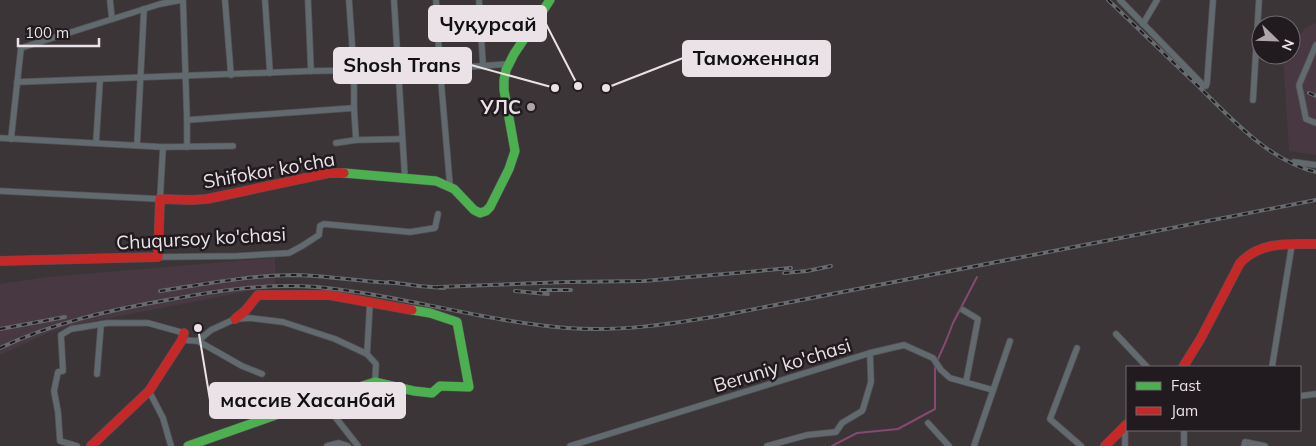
<svg xmlns="http://www.w3.org/2000/svg" width="1316" height="446" viewBox="0 0 1316 446" font-family="Mulish,sans-serif">
	<style>
		.built { fill: #483842 }
		.lines { fill: none; stroke-linecap: round; stroke-linejoin: round }
		.stream { stroke: #854970; stroke-width: 2 }
		.street-casing { stroke: #565254; stroke-width: 7 }
		.fast-casing { stroke: #565254; stroke-width: 10 }
		.jam-casing { stroke: #565254; stroke-width: 10 }
		.street { stroke: #616a6e; stroke-width: 5.5 }
		.fast { stroke: #4caf50; stroke-width: 9 }
		.jam { stroke: #c62828; stroke-width: 9 }
		.rail-casing { stroke: #666b6e; stroke-width: 4 }
		.rail { stroke: #211b1f; stroke-width: 2; stroke-dasharray: 5.5; stroke-linecap: butt }
		.poi-dot { fill: #ada5a9; stroke: #211b1f; stroke-width: 2 }
		.labels { text-anchor: middle; stroke-width: 5; stroke-linejoin: round; paint-order: stroke }
		.poi-label { font-size: 19px; font-weight: bold; fill: #eae2e6; stroke: #211b1f; text-anchor: end }
		.street-label { font-size: 19px; fill: #eae2e6; stroke: #211b1f }
		.leader { fill: none; stroke: #eae2e6; stroke-width: 2 }
		.callout-dot { fill: #eae2e6; stroke: #211b1f; stroke-width: 2 }
		.callout { fill: #eae2e6; stroke: #eae2e6; stroke-width: 2 }
		.callout-label { font-size: 20px; text-anchor: middle; font-weight: bold; fill: #111 }
	</style>
	<rect width="100%" height="100%" fill="#3b3538"/>
	<g class="built">
		<polygon points="1316,23 1316,155 1289,151 1283,58 1285,55 1291,55 1291,47 1305,28"/>
		<polygon points="275,258 275,286 68,326 48,333 0,355 0,284 47,277"/>
	</g>
	<g class="lines">
		<g class="stream">
			<polyline points="938,359 946,341 953,323 977,277"/>
			<polyline points="832,446 857,433 898,429 935,409 935,367"/>
		</g>
		<g class="street-casing">
			<g id="street">
				<polyline points="110,0 112,19"/>
				<polyline points="183,0 187,120"/>
				<polyline points="225,0 231,75"/>
				<polyline points="265,0 270,73"/>
				<polyline points="308,0 311,71"/>
				<polyline points="349,0 354,72 354,108 356,140"/>
				<polyline points="394,0 405,179"/>
				<polyline points="436,0 440,69 450,186"/>
				<polyline points="479,0 483,66"/>
				<polyline points="1120,0 1204,86 1206,86 1207,83 1213,0"/>
				<polyline points="1143,24 1157,0"/>
				<polyline points="1316,45 1299,85 1306,119 1316,123"/>
				<polyline points="17,82 311,71 440,69 508,64"/>
				<polyline points="1253,100 1259,0"/>
				<polyline points="0,138 163,147 233,146"/>
				<polyline points="11,139 21,48 160,4 181,0"/>
				<polyline points="96,143 100,80"/>
				<polyline points="336,143 356,140 402,139"/>
				<polyline points="137,145 144,9"/>
				<polyline points="187,147 187,120 354,108"/>
				<polyline points="1294,162 1316,165"/>
				<polyline points="0,191 160,199 163,147"/>
				<polyline points="158,257 237,256 289,253 302,246 319,235 320,226 324,224 410,232 435,228 438,214"/>
				<polyline points="963,310 978,319 966,382"/>
				<polyline points="1116,334 1147,367"/>
				<polyline points="182,340 198,341 211,330 235,319 250,318 283,322 335,339 367,354 376,364 375,382"/>
				<polyline points="198,341 242,366 262,374"/>
				<polyline points="1077,348 1050,419 1081,446"/>
				<polyline points="367,354 370,302"/>
				<polyline points="1272,367 1292,244"/>
				<polyline points="97,374 101,324"/>
				<polyline points="149,391 163,418 171,446"/>
				<polyline points="1300,396 1316,394"/>
				<polyline points="321,399 358,446"/>
				<polyline points="928,423 949,446"/>
				<polyline points="77,446 60,441 58,412 54,391 58,372 63,371 61,335 71,329 108,323 148,323 184,333"/>
				<polyline points="327,446 339,443 348,446"/>
				<polyline points="570,446 870,353 904,345 933,358 941,370 950,378 993,390"/>
				<polyline points="767,446 807,435 836,432 842,423 862,411 863,409 871,382 870,353"/>
				<polyline points="974,446 1010,341"/>
				<polyline points="1125,446 1125,427"/>
				<polyline points="1184,446 1184,430"/>
				<polyline points="1244,446 1245,442 1265,446"/>
			</g>
		</g>
		<g class="fast-casing">
			<g id="fast">
				<polyline points="344,173 436,181 454,189 474,210 480,213 486,211 490,207 509,169 515,151 504,90 504,80 506,70 514,54 550,0"/>
				<polyline points="188,446 321,399 375,382 414,391 432,393 440,386 469,387 457,322 430,313 412,310"/>
			</g>
		</g>
		<g class="jam-casing">
			<g id="jam">
				<polyline points="0,261 158,257 160,199 191,200 207,199 329,173 344,173"/>
				<polyline points="235,319 245,311 258,295 329,295 412,310"/>
				<path d="M 1183,367 L 1201,338 L 1240,263 C 1261,241 1288,244 1316,244"/>
				<polyline points="91,446 149,391 182,340 184,333"/>
				<polyline points="1105,446 1127,424"/>
			</g>
		</g>
		<use href="#street" class="street"/>
		<use href="#fast" class="fast"/>
		<use href="#jam" class="jam"/>
		<g class="rail-casing">
			<g id="rail">
				<path d="M 1108,0 C 1137,27 1165,55 1194,82 C 1228,115 1268,161 1316,172"/>
				<polyline points="1309,93 1316,96"/>
				<polyline points="784,273 807,271 831,266"/>
				<polyline points="389,282 419,286 444,288"/>
				<polyline points="438,287 566,282 644,281 791,268"/>
				<polyline points="541,290 571,290"/>
				<path d="M 160,291 C 205,284 251,275 297,275 C 330,276 363,282 396,283"/>
				<polyline points="515,291 548,294"/>
				<polyline points="0,329 65,317"/>
				<path d="M 0,348 C 52,323 110,310 167,300 C 216,291 266,283 317,287 C 401,295 482,321 567,328 C 620,332 672,324 724,315 L 1316,200"/>
			</g>
		</g>
		<use href="#rail" class="rail"/>
	</g>
	<circle class="poi-dot" cx="531" cy="107" r="5"/>
	<g class="labels">
		<g class="poi-label">
			<text x="521" y="114">УЛС</text>
		</g>
		<g class="street-label">
			<text transform="translate(269 170) rotate(-10)" y="7">Shifokor ko'cha</text>
			<text transform="translate(201 238) rotate(-3)" y="7">Chuqursoy ko'chasi</text>
			<text transform="translate(782 365) rotate(-17)" y="7">Beruniy ko'chasi</text>
		</g>
	</g>
	<path class="leader" d="M578 86L546 24M606 88L683 58M555 88L471 65M198 328L210 400"/>
	<g class="callout-dot">
		<circle cx="578" cy="86" r="5"/>
		<circle cx="606" cy="88" r="5"/>
		<circle cx="555" cy="88" r="5"/>
		<circle cx="198" cy="328" r="5"/>
	</g>
	<g class="callout">
		<rect x="429" y="6" width="117" height="35" rx="5"/>
		<rect x="683" y="41" width="147" height="35" rx="5"/>
		<rect x="334" y="48" width="137" height="35" rx="5"/>
		<rect x="210" y="383" width="195" height="35" rx="5"/>
	</g>
	<g class="callout-label">
		<text x="488" y="31">Чуқурсай</text>
		<text x="756" y="65">Таможенная</text>
		<text x="402" y="72">Shosh Trans</text>
		<text x="308" y="407">массив Хасанбай</text>
	</g>
	<rect x="1126" y="366" width="175" height="65" fill="#211b1f" stroke="#716b6f"/>
	<rect x="1136" y="382" width="25" height="8" fill="#4caf50" stroke="#716b6f"/>
	<text x="1171" y="391" font-size="15" fill="#eae2e6">Fast</text>
	<rect x="1136" y="407" width="25" height="8" fill="#c62828" stroke="#716b6f"/>
	<text x="1171" y="416" font-size="15" fill="#eae2e6">Jam</text>
	<g transform="translate(1276 40) rotate(113)"><circle r="24" fill="#211b1f" stroke="#716b6f"/>
	<path d="M0-4L9 19L0 12L-9 19Z" fill="#ada5a9"/>
	<text y="-8" font-size="14" font-weight="bold" text-anchor="middle" fill="#eae2e6">N</text>
	</g>
	<path d="M18 38v8h81v-8" fill="none" stroke="#eae2e6" stroke-width="2.5"/>
	<text x="25" y="38" font-size="15" fill="#eae2e6" stroke="#211b1f" stroke-width="4" paint-order="stroke">100 m</text>
</svg>
